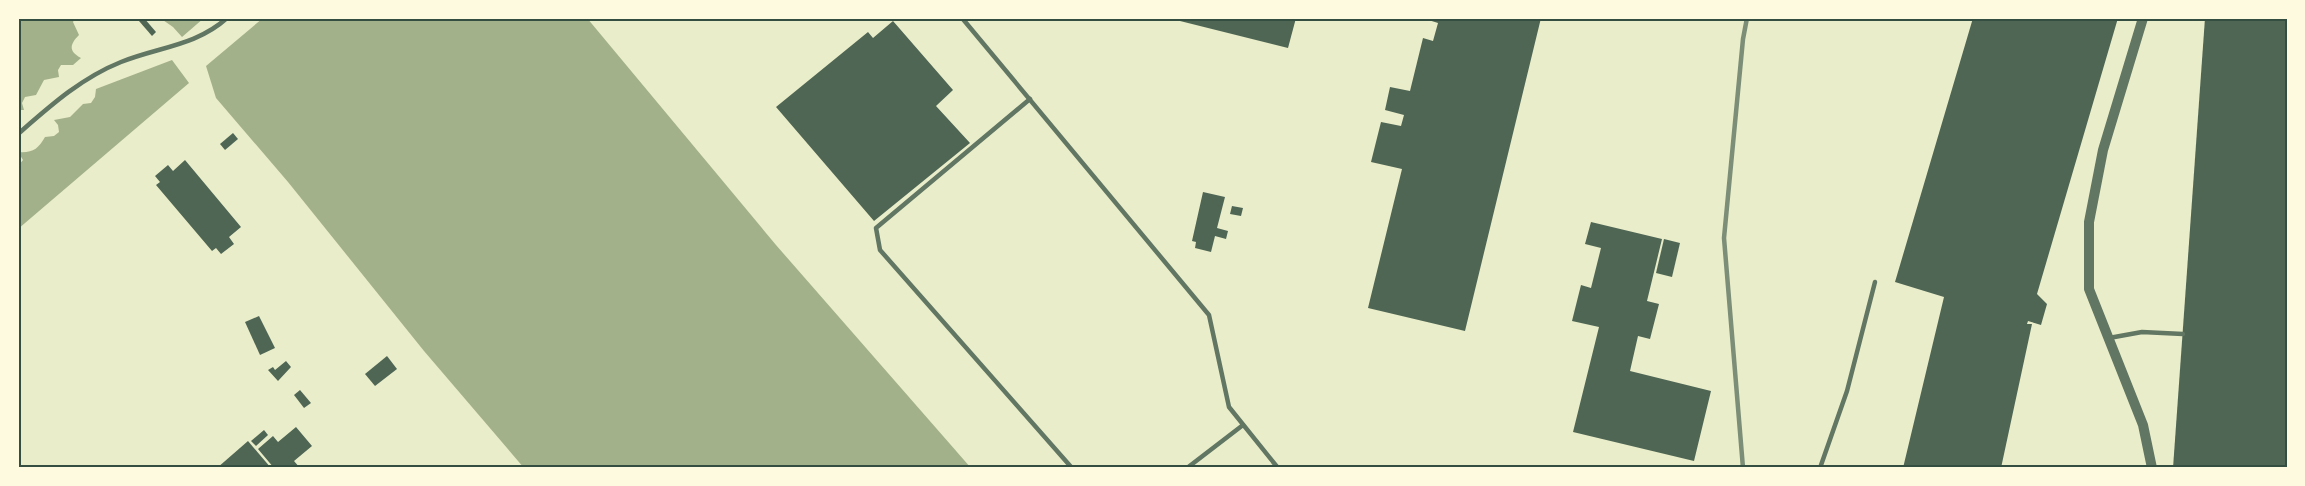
<svg xmlns="http://www.w3.org/2000/svg" width="2305" height="486" viewBox="0 0 2305 486" font-family="Quicksand,sans-serif">
	<style>
		.water { fill: #a3b18a }
		.building { fill: #4f6655 }
		.lines { fill: none; stroke-linecap: round; stroke-linejoin: round }
		.service { stroke: #617663; stroke-width: 4.5 }
		.tertiary { stroke: #617663; stroke-width: 10 }
		.rail { stroke: #7c8e77; stroke-width: 4.5 }
		.neatline { fill: none; stroke: #344e41; stroke-width: 2 }
	</style>
	<rect width="100%" height="100%" fill="#e9edc9"/>
	<g class="water">
		<path d="M 18,18 L 75,18 L 73,22 L 79,35 C 70,44 68,51 81,58 L 73,65 L 61,65 L 58,70 L 59,77 L 44,80 L 36,95 L 25,97 L 22,103 L 24,110 L 18,110 Z"/>
		<polygon points="160,18 204,18 182,37 173,27"/>
		<polygon points="263,18 587,18 776,245 971,468 524,468 424,351 288,182 216,98 206,66"/>
		<path d="M 172,60 L 189,83 L 18,229 L 18,166 L 23,160 L 18,152 C 33,153 38,149 45,137 L 54,136 L 59,132 L 58,125 L 54,120 L 70,117 L 83,104 L 91,103 L 95,97 L 96,89 Z"/>
	</g>
	<g class="building">
		<polygon points="144,18 156,32 152,36 139,21"/>
		<polygon points="1168,18 1296,18 1288,48"/>
		<polygon points="1422,18 1541,18 1465,331 1368,308 1402,169 1371,162 1381,122 1401,126 1404,115 1385,110 1390,87 1410,91 1423,38 1433,41 1438,23"/>
		<polygon points="1973,18 2118,18 2037,294 2047,304 2041,325 2028,321 2027,324 2032,324 2001,468 1903,468 1944,297 1895,282"/>
		<polygon points="2205,18 2287,18 2287,468 2173,468"/>
		<polygon points="893,21 953,90 936,106 970,143 874,221 776,107 868,32 873,38"/>
		<polygon points="233,133 238,139 225,150 220,144"/>
		<polygon points="185,160 241,227 229,237 234,244 221,254 216,248 212,251 156,185 160,182 155,176 168,165 173,171"/>
		<polygon points="1203,192 1225,197 1217,228 1228,231 1226,239 1215,236 1211,252 1195,248 1196,242 1192,241"/>
		<polygon points="1232,206 1243,208 1241,216 1230,214"/>
		<polygon points="1591,222 1662,239 1647,301 1659,304 1650,339 1638,336 1630,371 1711,391 1694,461 1573,432 1599,327 1572,321 1581,285 1591,288 1601,248 1585,244"/>
		<polygon points="1664,239 1680,243 1672,277 1656,273"/>
		<polygon points="259,316 275,348 260,355 245,322"/>
		<polygon points="387,356 397,369 375,386 365,374"/>
		<polygon points="286,361 291,367 278,381 268,370 273,367 275,370"/>
		<polygon points="300,390 311,403 304,408 294,395"/>
		<polygon points="296,427 312,446 294,461 300,468 274,468 258,449 273,436 278,442"/>
		<polygon points="264,430 268,435 256,446 251,441"/>
		<polygon points="248,441 271,468 217,468"/>
	</g>
	<g class="lines">
		<g class="service">
			<polyline points="962,18 1209,315 1229,407 1278,468"/>
			<polyline points="1030,99 876,228 880,250 1072,468"/>
			<path d="M 18,134 C 50,106 81,78 121,62 C 158,47 196,46 227,18"/>
			<polyline points="2109,338 2142,332 2183,334"/>
			<polyline points="1187,468 1243,425"/>
			<polyline points="1820,468 1847,391 1875,282"/>
		</g>
		<polyline class="tertiary" points="2143,18 2103,150 2089,222 2089,289 2143,425 2152,468"/>
		<polyline class="rail" points="1743,468 1724,238 1743,39 1747,18"/>
	</g>
	<rect width="2305" height="486" fill="none" stroke="#fefae0" stroke-width="39"/>
	<rect x="20" y="20" width="2266" height="446" class="neatline"/>
</svg>
